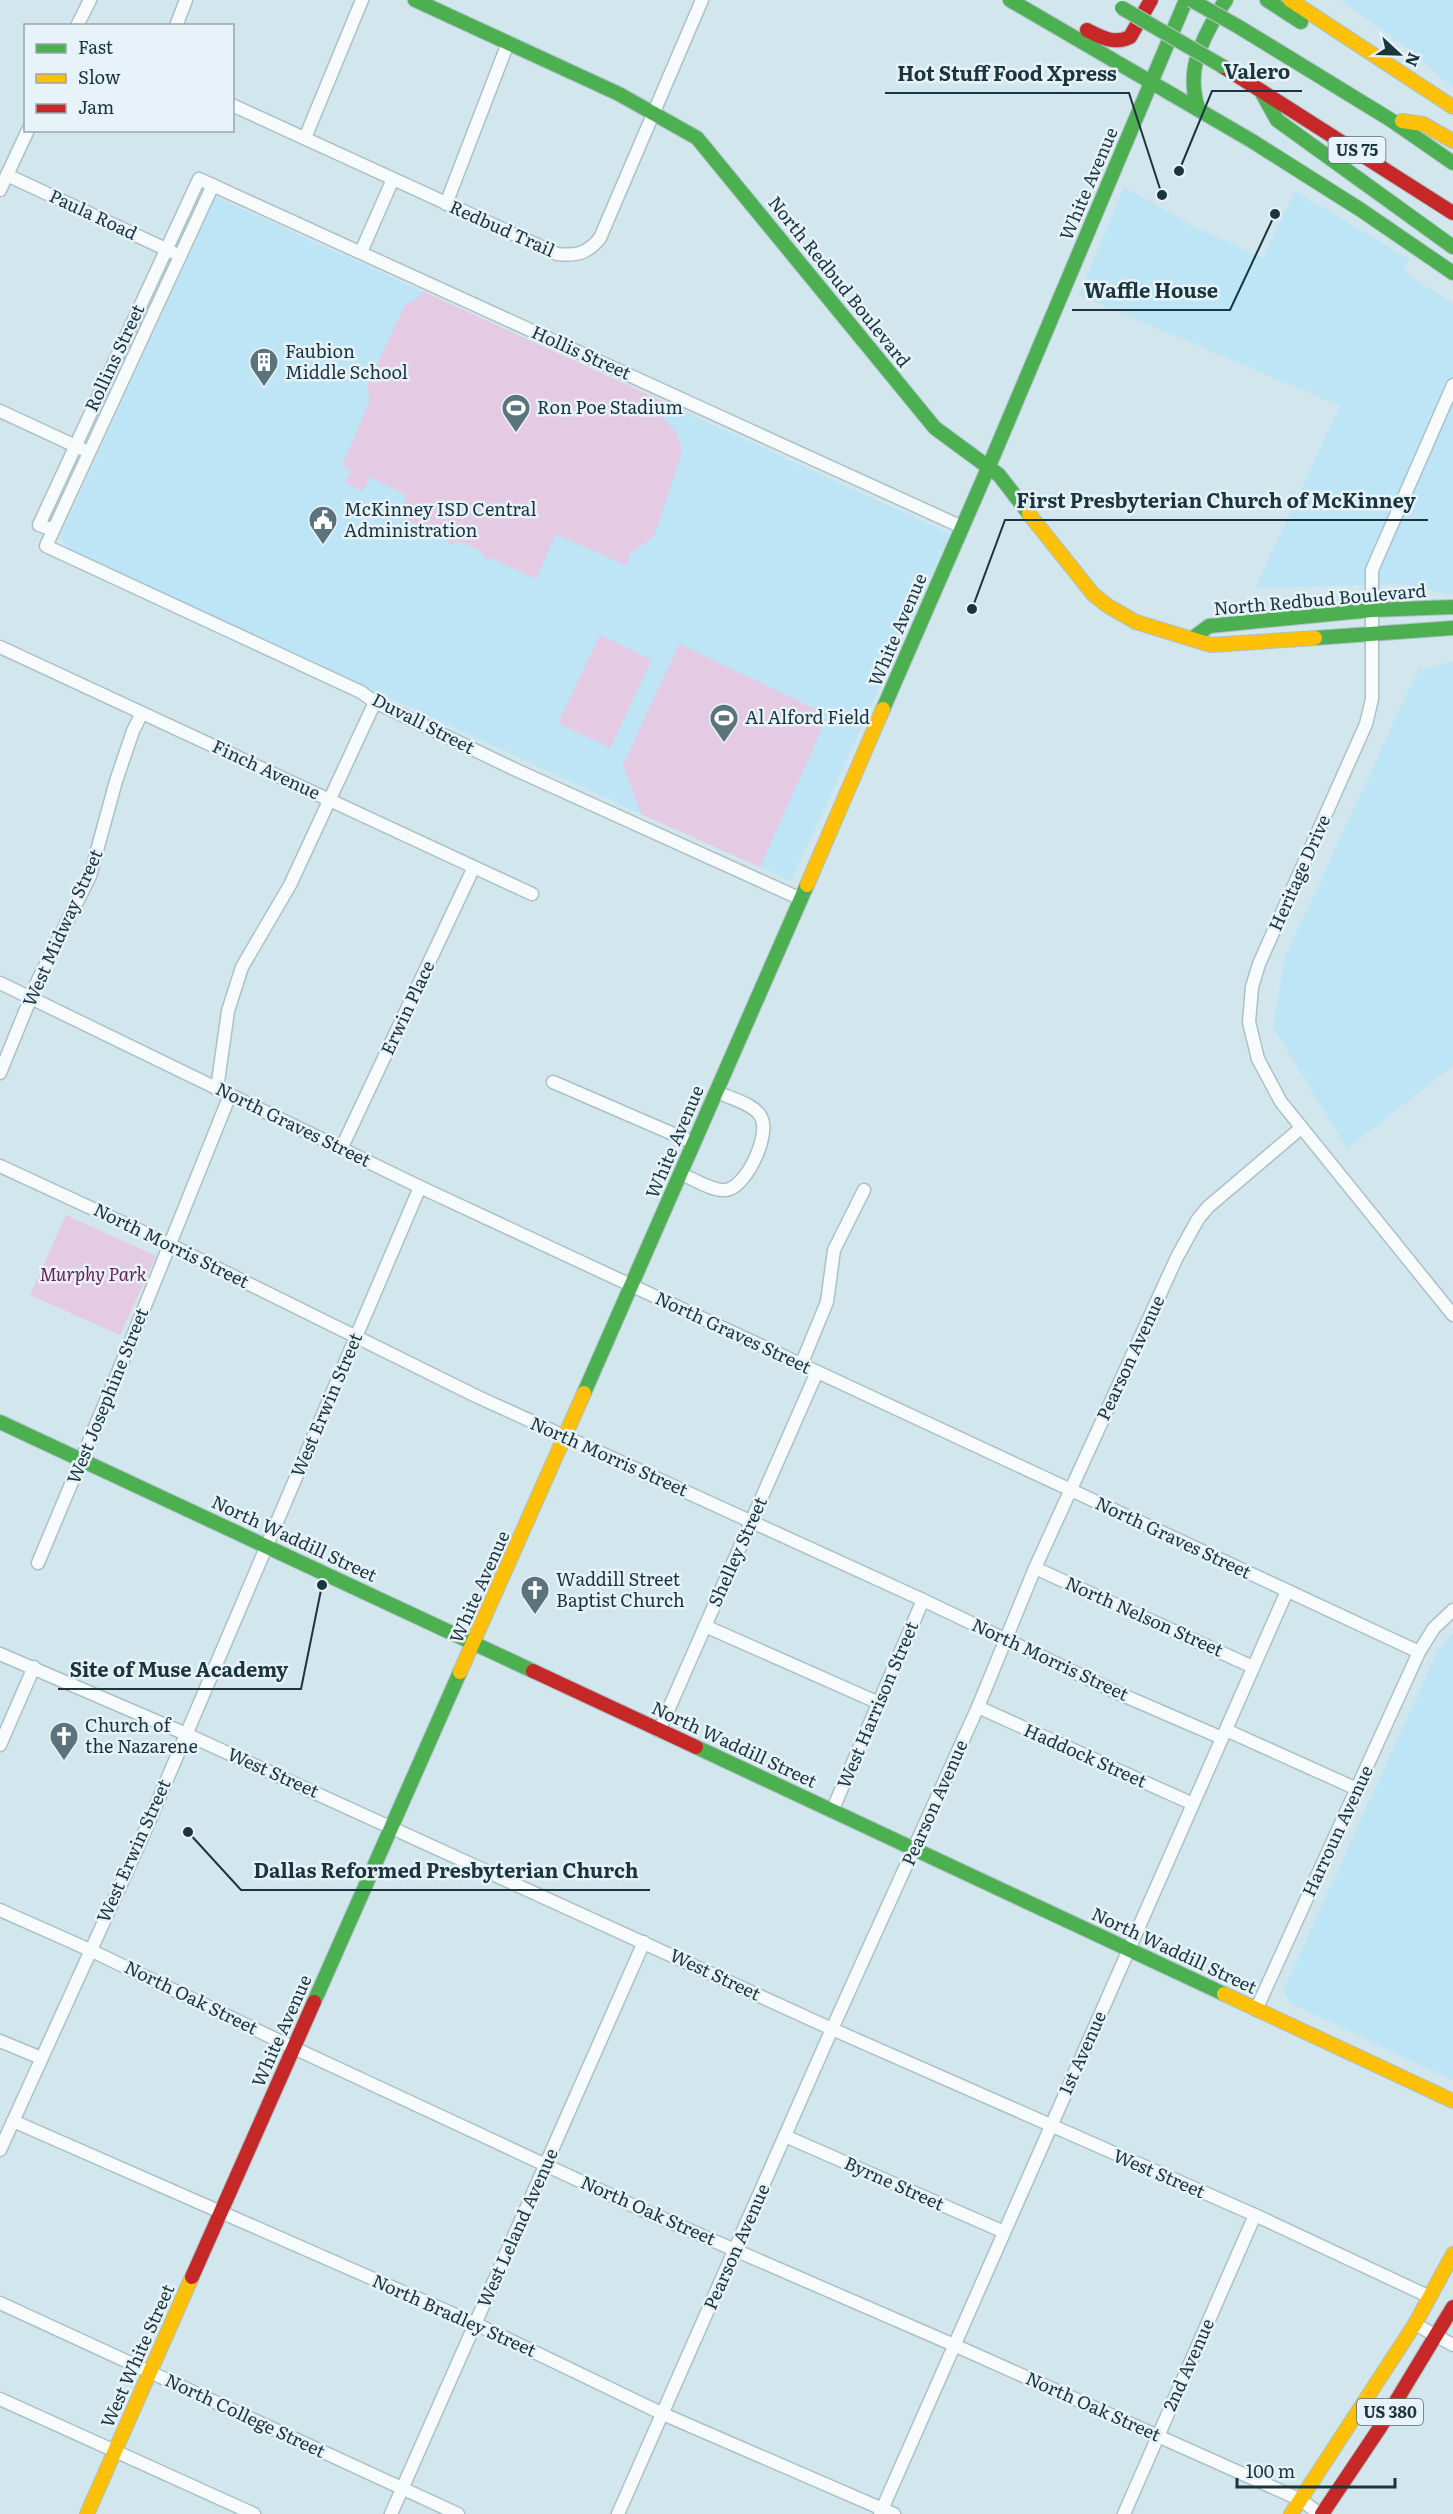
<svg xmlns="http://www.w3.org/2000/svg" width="1453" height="2514" viewBox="0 0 1453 2514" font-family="Literata,serif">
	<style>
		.built { fill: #bde5f5 }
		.green { fill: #e5cae3 }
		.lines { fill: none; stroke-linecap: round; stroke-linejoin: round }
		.street-casing { stroke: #abc0c7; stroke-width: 15 }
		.fast-casing { stroke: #abc0c7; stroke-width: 16 }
		.slow-casing { stroke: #abc0c7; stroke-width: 16 }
		.jam-casing { stroke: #abc0c7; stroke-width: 16 }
		.street { stroke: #f8fbfc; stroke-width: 12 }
		.fast { stroke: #4caf50; stroke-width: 14 }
		.slow { stroke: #ffc107; stroke-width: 14 }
		.jam { stroke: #c62828; stroke-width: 14 }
		.fast-bridge-casing { stroke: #b5c2c7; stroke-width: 16; stroke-linecap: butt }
		.fast-bridge { stroke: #4caf50; stroke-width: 14 }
		.labels { text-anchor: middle; stroke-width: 5; stroke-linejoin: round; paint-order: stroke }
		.shield { fill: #e7f3f8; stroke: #586e76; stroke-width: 1.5 }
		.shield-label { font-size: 16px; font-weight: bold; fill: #1b353e }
		.street-label { font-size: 18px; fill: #1b353e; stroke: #e7f3f8 }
		.poi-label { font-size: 18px; fill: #1b353e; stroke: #e7f3f8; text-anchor: start }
		.park-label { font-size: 18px; font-style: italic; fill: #6b1b51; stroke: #e7f3f8 }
		.leader { fill: none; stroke: #1b353e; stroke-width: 2 }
		.callout-dot { fill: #1b353e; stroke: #e7f3f8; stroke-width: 2 }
		.callout-label { font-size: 20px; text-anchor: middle; font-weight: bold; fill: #1b353e; stroke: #e7f3f8; stroke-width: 5; stroke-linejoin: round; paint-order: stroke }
	</style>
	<rect width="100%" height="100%" fill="#d2e6ed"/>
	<g class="built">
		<polygon points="1341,0 1453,0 1453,88 1414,53"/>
		<polygon points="1124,187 1195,227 1263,258 1295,191 1409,259 1403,272 1453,303 1453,595 1403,584 1255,588 1340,406 1079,295"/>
		<polygon points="216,197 950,534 791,881 641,814 70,550 66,546 60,537"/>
		<polygon points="1453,661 1453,1066 1347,1148 1273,1027 1285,958 1418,670"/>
		<polygon points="1453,1633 1453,2081 1291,2003 1283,1991 1438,1650"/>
	</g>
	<g class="green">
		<path d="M 422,291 L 669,404 L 663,419 C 676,431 684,439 680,458 L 654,536 L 630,554 L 627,566 L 556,534 L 536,579 L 491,558 L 485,560 L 481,551 L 461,542 L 450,545 L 443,536 L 397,516 L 407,495 L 369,477 L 363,491 L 345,483 L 351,470 L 342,465 L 369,403 L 368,384 L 405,305 L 419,297 Z"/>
		<polygon points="600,635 652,660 610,748 558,723"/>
		<polygon points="679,644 822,712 825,722 760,867 641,814 623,765"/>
		<polygon points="66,1215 156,1256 120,1335 30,1295"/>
	</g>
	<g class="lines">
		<g class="street-casing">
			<g id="street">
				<polyline points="77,26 90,0"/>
				<polyline points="176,26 186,0"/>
				<path d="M 232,105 L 557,254 C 576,256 587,254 600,238 L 702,0"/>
				<polyline points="305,138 362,0"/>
				<polyline points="7,175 172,252"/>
				<polyline points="213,185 46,546 361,692 375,702 514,769 801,899"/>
				<polyline points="0,190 28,130"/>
				<polyline points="446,204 508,43"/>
				<polyline points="361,252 393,179"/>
				<polyline points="1453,385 1372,570 1372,699 1366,724 1259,964 1252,987 1249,1022 1258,1059 1281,1102 1453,1315"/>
				<polyline points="0,411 82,449"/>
				<polyline points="53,530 39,525 199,179 962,527"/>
				<polyline points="0,647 532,894"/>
				<polyline points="0,983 420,1187 1419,1652"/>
				<polyline points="0,1073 38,980 90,876 116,781 133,731 142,713"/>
				<polyline points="553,1082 694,1143"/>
				<polyline points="217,1089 228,1011 242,967 290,885 375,702"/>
				<polyline points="341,1149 474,867"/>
				<polyline points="0,1166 158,1239 476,1396 923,1600 1118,1693 1222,1738"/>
				<path d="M 681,1174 C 694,1179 712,1191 725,1190 C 746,1189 771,1134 761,1117 C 755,1104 729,1098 717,1092"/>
				<polyline points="801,1365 827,1302 834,1250 864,1190"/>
				<polyline points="38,1563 126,1353 230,1095"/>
				<polyline points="1035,1568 1253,1667"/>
				<polyline points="705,1626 879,1703"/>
				<polyline points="0,1654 186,1734 832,2029 1255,2215 1430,2297"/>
				<polyline points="978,1707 1193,1804"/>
				<polyline points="1226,1730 1357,1789"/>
				<polyline points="659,1731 817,1372"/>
				<polyline points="0,1745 34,1667"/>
				<polyline points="832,1811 923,1600"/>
				<polyline points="0,1910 90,1950 294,2048 638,2208 954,2345 1301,2500 1320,2514"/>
				<polyline points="1256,2010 1419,1652 1434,1628 1453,1610"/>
				<polyline points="0,2041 41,2058"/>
				<polyline points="13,2121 476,2324 663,2414 894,2514"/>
				<polyline points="785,2136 1004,2232"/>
				<polyline points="0,2150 142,1838 420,1187"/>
				<polyline points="0,2303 458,2514"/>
				<polyline points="1415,2324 1453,2345"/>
				<polyline points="0,2399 254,2514"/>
				<polyline points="391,2514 644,1942"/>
				<polyline points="618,2514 832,2029 978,1707 1035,1568 1177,1257 1198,1219 1208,1207 1301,1128"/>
				<polyline points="880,2514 1287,1591"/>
				<polyline points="1124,2514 1255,2215"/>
			</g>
		</g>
		<g class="fast-casing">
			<g id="fast">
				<polyline points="415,0 619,94 697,138 935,428 999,475 1029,514"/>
				<polyline points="1010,0 1252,141 1361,210 1453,273"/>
				<polyline points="1267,0 1301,22"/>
				<polyline points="1239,27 1391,120 1453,163"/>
				<polyline points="1261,91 1277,120 1453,247"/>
				<path d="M 1198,108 C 1188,77 1196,53 1211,25 C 1216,16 1220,8 1226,0"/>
				<polyline points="1193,638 1209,626 1372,610 1453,607"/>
				<polyline points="1315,638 1453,628"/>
				<polyline points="883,709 989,466 1186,0"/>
				<polyline points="584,1393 807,885"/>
				<polyline points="0,1422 533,1671"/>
				<polyline points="696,1747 1224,1994"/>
				<polyline points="314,2002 460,1672"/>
			</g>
		</g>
		<g class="slow-casing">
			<g id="slow">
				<polyline points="1290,0 1453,107"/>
				<polyline points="1402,121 1423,124 1453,141"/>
				<polyline points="1029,514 1093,594 1108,606 1136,622 1211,645 1315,638"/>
				<polyline points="807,885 883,709"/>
				<polyline points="460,1672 584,1393"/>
				<polyline points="1224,1994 1453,2101"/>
				<polyline points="87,2514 192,2277"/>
				<polyline points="1291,2514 1415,2324 1453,2254"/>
			</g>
		</g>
		<g class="jam-casing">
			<g id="jam">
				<path d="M 1087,30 C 1101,37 1114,45 1130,37 L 1151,0"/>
				<polyline points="1222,66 1453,213"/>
				<polyline points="533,1671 696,1747"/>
				<polyline points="192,2277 314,2002"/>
				<polyline points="1322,2514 1381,2426 1453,2307"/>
			</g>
		</g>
		<use href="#street" class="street"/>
		<use href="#fast" class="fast"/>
		<use href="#slow" class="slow"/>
		<use href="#jam" class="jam"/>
		<g class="fast-bridge-casing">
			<g id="fast-bridge">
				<polyline points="1191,0 1239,27"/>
				<polyline points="1122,8 1222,66"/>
			</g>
		</g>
		<use href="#fast-bridge" class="fast-bridge"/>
	</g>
	<defs>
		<g id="building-pin" transform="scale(1.5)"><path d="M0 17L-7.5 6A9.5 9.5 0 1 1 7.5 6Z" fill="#5b737b" stroke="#e7f3f8"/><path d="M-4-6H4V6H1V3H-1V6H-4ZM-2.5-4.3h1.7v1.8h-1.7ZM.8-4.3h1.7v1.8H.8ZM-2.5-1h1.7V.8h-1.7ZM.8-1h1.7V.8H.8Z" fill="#fff"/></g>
		<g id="stadium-pin" transform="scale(1.5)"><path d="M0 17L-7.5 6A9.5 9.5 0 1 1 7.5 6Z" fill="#5b737b" stroke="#e7f3f8"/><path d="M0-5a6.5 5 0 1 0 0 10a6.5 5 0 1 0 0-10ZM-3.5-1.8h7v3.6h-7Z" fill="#fff"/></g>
		<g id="civic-pin" transform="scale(1.5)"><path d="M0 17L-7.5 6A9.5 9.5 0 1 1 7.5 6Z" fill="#5b737b" stroke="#e7f3f8"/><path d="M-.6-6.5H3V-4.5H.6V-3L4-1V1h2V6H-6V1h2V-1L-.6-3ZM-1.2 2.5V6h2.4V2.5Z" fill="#fff"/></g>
		<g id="church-pin" transform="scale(1.5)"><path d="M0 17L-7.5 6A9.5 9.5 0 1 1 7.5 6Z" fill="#5b737b" stroke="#e7f3f8"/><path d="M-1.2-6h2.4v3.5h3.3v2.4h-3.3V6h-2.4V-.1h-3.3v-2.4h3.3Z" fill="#fff"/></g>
	</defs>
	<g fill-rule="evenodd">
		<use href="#building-pin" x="264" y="362"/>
		<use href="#stadium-pin" x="516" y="408"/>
		<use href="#civic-pin" x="323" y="520"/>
		<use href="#stadium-pin" x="724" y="718"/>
		<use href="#church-pin" x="535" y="1590"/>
		<use href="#church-pin" x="64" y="1736"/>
	</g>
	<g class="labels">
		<g class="shield">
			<rect x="1328.5" y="137" width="57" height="26" rx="4.5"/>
			<rect x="1357" y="2399" width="66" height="26" rx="4.5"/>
		</g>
		<g class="shield-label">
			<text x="1357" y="156">US 75</text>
			<text x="1390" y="2418">US 380</text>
		</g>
		<g class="street-label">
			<text transform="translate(1089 184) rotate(-67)" y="6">White Avenue</text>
			<text transform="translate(93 215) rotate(25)" y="6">Paula Road</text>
			<text transform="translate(502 229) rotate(24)" y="6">Redbud Trail</text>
			<text transform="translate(839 282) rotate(51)" y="6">North Redbud Boulevard</text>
			<text transform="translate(581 353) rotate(24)" y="6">Hollis Street</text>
			<text transform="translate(115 358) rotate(-65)" y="6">Rollins Street</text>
			<text transform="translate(1320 600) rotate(-5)" y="6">North Redbud Boulevard</text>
			<text transform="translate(898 630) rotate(-67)" y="6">White Avenue</text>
			<text transform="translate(423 724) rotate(27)" y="6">Duvall Street</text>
			<text transform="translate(266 770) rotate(25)" y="6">Finch Avenue</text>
			<text transform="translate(1300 873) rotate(-66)" y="6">Heritage Drive</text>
			<text transform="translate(63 928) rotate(-66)" y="6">West Midway Street</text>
			<text transform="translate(408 1008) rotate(-65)" y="6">Erwin Place</text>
			<text transform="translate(293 1125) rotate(26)" y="6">North Graves Street</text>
			<text transform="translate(675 1142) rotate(-67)" y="6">White Avenue</text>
			<text transform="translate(171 1246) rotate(26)" y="6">North Morris Street</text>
			<text transform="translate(733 1333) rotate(25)" y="6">North Graves Street</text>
			<text transform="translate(1131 1358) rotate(-65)" y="6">Pearson Avenue</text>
			<text transform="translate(108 1396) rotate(-68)" y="6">West Josephine Street</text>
			<text transform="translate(327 1405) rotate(-67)" y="6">West Erwin Street</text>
			<text transform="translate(609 1457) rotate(24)" y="6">North Morris Street</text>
			<text transform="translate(1173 1538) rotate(25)" y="6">North Graves Street</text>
			<text transform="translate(294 1539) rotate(25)" y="6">North Waddill Street</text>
			<text transform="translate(738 1552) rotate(-66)" y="6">Shelley Street</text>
			<text transform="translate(480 1587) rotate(-66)" y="6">White Avenue</text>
			<text transform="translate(1144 1617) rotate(24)" y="6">North Nelson Street</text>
			<text transform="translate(1050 1660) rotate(25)" y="6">North Morris Street</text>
			<text transform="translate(878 1705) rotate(-67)" y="6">West Harrison Street</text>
			<text transform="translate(734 1745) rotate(25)" y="6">North Waddill Street</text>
			<text transform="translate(1085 1756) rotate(24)" y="6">Haddock Street</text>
			<text transform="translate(273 1773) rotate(24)" y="6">West Street</text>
			<text transform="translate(935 1803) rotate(-66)" y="6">Pearson Avenue</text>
			<text transform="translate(1338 1831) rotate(-65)" y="6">Harroun Avenue</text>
			<text transform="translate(134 1851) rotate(-66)" y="6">West Erwin Street</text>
			<text transform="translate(1174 1951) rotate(25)" y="6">North Waddill Street</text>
			<text transform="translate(715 1975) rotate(25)" y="6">West Street</text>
			<text transform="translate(191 1998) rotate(26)" y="6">North Oak Street</text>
			<text transform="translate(282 2031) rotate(-66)" y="6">White Avenue</text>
			<text transform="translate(1083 2053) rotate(-66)" y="6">1st Avenue</text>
			<text transform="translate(1159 2174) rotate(23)" y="6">West Street</text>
			<text transform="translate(894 2184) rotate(24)" y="6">Byrne Street</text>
			<text transform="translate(648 2211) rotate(24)" y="6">North Oak Street</text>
			<text transform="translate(518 2228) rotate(-66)" y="6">West Leland Avenue</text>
			<text transform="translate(737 2247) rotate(-66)" y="6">Pearson Avenue</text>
			<text transform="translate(454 2316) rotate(24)" y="6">North Bradley Street</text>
			<text transform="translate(138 2356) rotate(-66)" y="6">West White Street</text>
			<text transform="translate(1189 2365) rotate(-66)" y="6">2nd Avenue</text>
			<text transform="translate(1093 2407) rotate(24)" y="6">North Oak Street</text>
			<text transform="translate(245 2416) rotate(25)" y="6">North College Street</text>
		</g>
		<g class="poi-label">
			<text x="285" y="358">Faubion<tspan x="285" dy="21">Middle School</tspan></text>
			<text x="537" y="414">Ron Poe Stadium</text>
			<text x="344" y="516">McKinney ISD Central<tspan x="344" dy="21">Administration</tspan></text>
			<text x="745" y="724">Al Alford Field</text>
			<text x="556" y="1586">Waddill Street<tspan x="556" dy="21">Baptist Church</tspan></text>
			<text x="85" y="1732">Church of<tspan x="85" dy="21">the Nazarene</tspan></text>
		</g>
		<g class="park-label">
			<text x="93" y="1281">Murphy Park</text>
		</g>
	</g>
	<path class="leader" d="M1179 171L1212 91H1302M1162 195L1129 93H885M1275 214L1230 310H1072M972 609L1005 520H1428M322 1585L301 1689H58M188 1832L241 1890H650"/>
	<g class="callout-dot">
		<circle cx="1179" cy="171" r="6"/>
		<circle cx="1162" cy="195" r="6"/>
		<circle cx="1275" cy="214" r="6"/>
		<circle cx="972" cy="609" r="6"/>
		<circle cx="322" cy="1585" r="6"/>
		<circle cx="188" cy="1832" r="6"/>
	</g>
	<g class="callout-label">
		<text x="1257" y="79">Valero</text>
		<text x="1007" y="81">Hot Stuff Food Xpress</text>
		<text x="1151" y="298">Waffle House</text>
		<text x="1216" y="508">First Presbyterian Church of McKinney</text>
		<text x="179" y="1677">Site of Muse Academy</text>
		<text x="446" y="1878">Dallas Reformed Presbyterian Church</text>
	</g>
	<rect x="24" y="24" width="210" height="108" fill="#e7f3f8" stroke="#95a7ae" stroke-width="1.5"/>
	<rect x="36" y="44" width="30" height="9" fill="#4caf50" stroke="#95a7ae" stroke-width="1.5"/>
	<text x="78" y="54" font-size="18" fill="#1b353e">Fast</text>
	<rect x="36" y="74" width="30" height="9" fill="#ffc107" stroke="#95a7ae" stroke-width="1.5"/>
	<text x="78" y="84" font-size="18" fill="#1b353e">Slow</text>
	<rect x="36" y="104" width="30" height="9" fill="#c62828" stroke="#95a7ae" stroke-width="1.5"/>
	<text x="78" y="114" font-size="18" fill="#1b353e">Jam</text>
	<g transform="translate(1399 54) rotate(112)" stroke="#e7f3f8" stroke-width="4.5" paint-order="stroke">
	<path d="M0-4.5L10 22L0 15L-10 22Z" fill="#1b353e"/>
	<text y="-9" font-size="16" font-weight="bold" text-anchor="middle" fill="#1b353e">N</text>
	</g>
	<path d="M1237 2478v9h158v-9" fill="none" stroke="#1b353e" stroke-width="3"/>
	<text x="1246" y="2478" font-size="18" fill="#1b353e" stroke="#e7f3f8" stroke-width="4.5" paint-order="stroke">100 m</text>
</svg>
